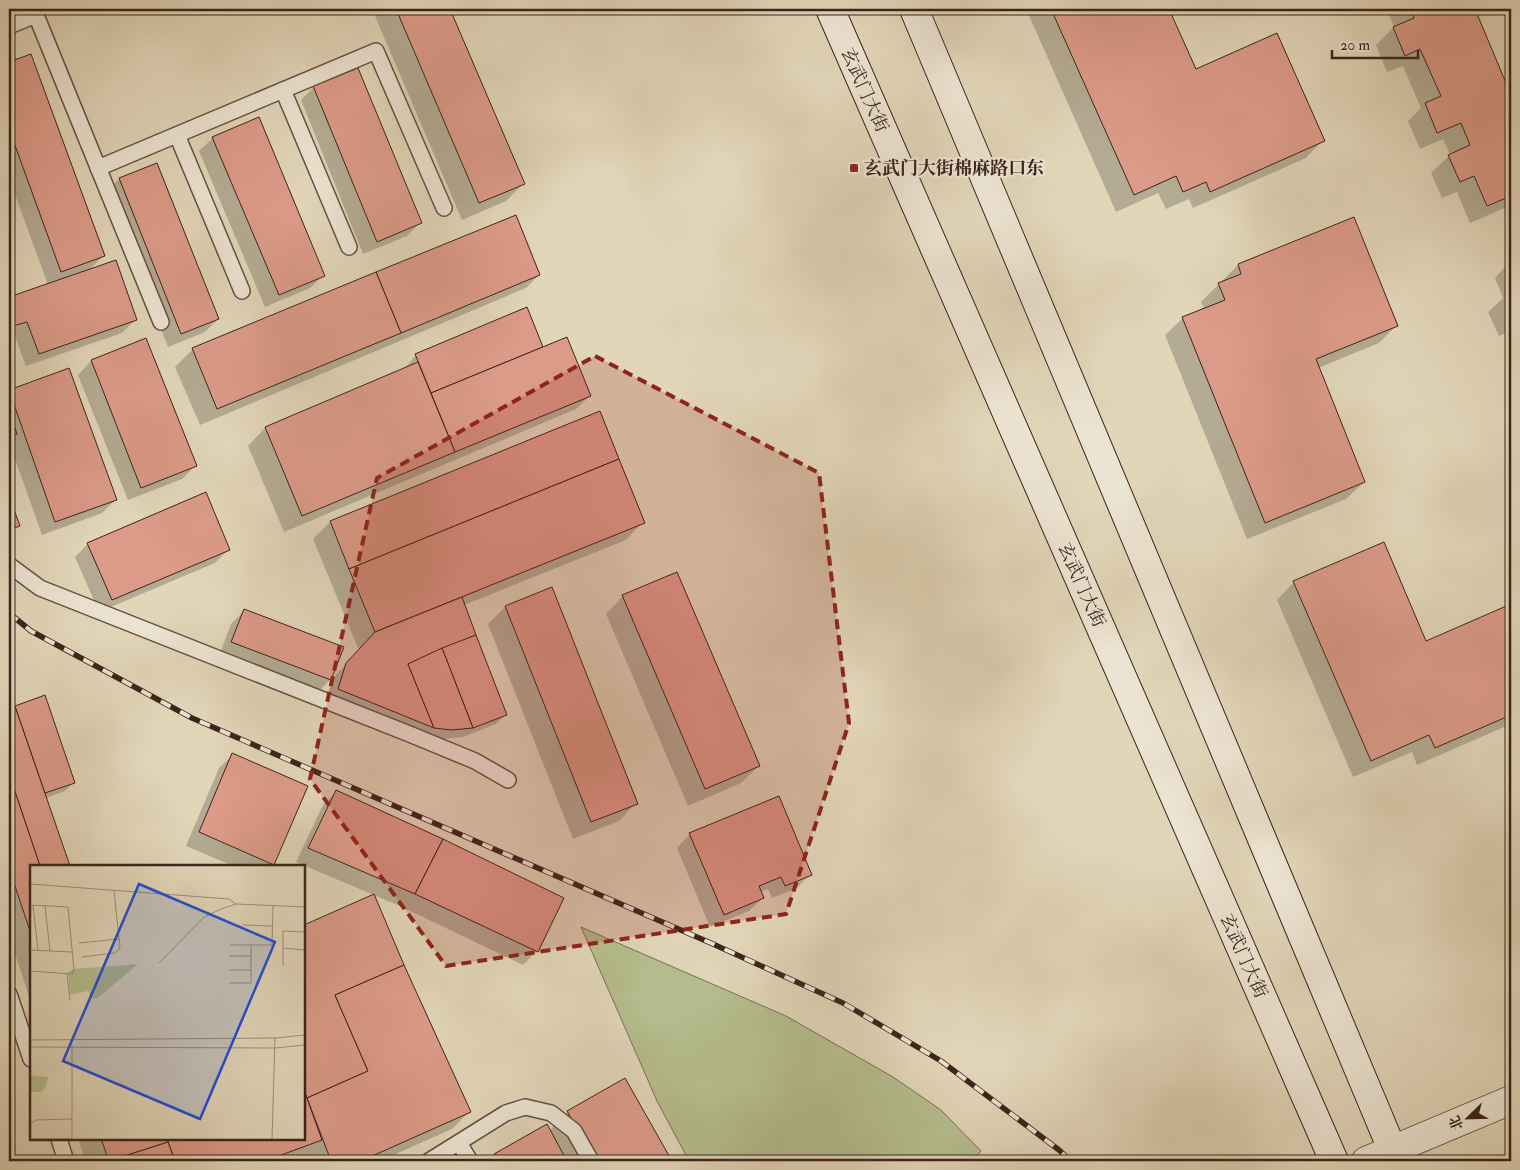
<svg xmlns="http://www.w3.org/2000/svg" width="1520" height="1170" viewBox="0 0 1520 1170" font-family="'IM FELL Double Pica','Noto Serif SC',serif">
	<style>
		.green { fill: #b5bd8e; stroke: #787054 }
		.shadow { fill: #0003 }
		.building { fill: #dc9b89; stroke: #3b241a }
		.lines { fill: none; stroke-linecap: round; stroke-linejoin: round }
		.service-casing { stroke: #655042; stroke-width: 18 }
		.minor-casing { stroke: #655042; stroke-width: 30 }
		.secondary-casing { stroke: #3b241a; stroke-width: 30 }
		.service { stroke: #ece4d2; stroke-width: 15 }
		.minor { stroke: #ece4d2; stroke-width: 28 }
		.secondary { stroke: #ece4d2; stroke-width: 28 }
		.rail-casing { stroke: #3b241a; stroke-width: 5.5 }
		.rail { stroke: #ece4d2; stroke-width: 4; stroke-dasharray: 11; stroke-linecap: butt }
		.marked { fill: #8f2418; fill-opacity: 0.2; stroke: #8f2418; stroke-width: 4; stroke-dasharray: 10 6; stroke-linejoin: round }
		.poi-dot { fill: #8f2418; stroke: #ece4d2; stroke-width: 2 }
		.labels { text-anchor: middle; stroke-width: 4.5; stroke-linejoin: round; paint-order: stroke }
		.street-label { font-size: 18px; fill: #3b241a; stroke: #ece4d2 }
		.poi-label { font-size: 18px; font-weight: bold; fill: #3b241a; stroke: #ece4d2; text-anchor: start }
		.inset-road { fill: none; stroke: #9f8f79; stroke-width: 1 }
		.view { fill: #1d4ed8; fill-opacity: 0.15; stroke: #1d4ed8; stroke-width: 2.5 }
		.inset-edge { fill: none; stroke: #3b241a; stroke-width: 2.5 }
	</style>
	<rect width="100%" height="100%" fill="#e2d6b9"/>
	<filter id="stains"><feTurbulence type="fractalNoise" baseFrequency=".004" numOctaves="4"/><feColorMatrix values="0 0 0 0 .2 0 0 0 0 .09 0 0 0 0 .02 0 0 0 .5 -.17"/></filter>
	<radialGradient id="worn" r=".72"><stop offset=".6" stop-color="#630" stop-opacity="0"/><stop offset="1" stop-color="#630" stop-opacity=".3"/></radialGradient>
	<polygon class="green" points="581,927 786,1016 893,1077 941,1110 981,1151 972,1161 689,1161 657,1101"/>
	<g class="shadow">
		<polygon points="372,9 449,9 523,184 506,201 462,220"/>
		<polygon points="1029,9 1167,9 1195,71 1323,140 1306,158 1193,208 1189,199 1166,209 1158,193 1116,212 1027,11"/>
		<polygon points="1361,9 1382,9 1364,16"/>
		<polygon points="1386,9 1473,9 1511,98 1511,205 1470,223 1457,192 1442,198 1431,173 1450,155 1443,139 1420,149 1408,121 1421,108 1403,66 1387,72 1376,45 1394,27"/>
		<polygon points="30,56 103,256 88,271 135,320 122,333 26,366 14,334 9,336 9,298 48,285 9,178 9,64"/>
		<polygon points="314,87 420,223 407,236 363,254 301,100"/>
		<polygon points="213,138 324,275 310,288 265,307 199,151"/>
		<polygon points="119,179 218,319 205,332 168,347 106,192"/>
		<polygon points="1511,261 1511,331 1499,336 1488,312 1503,298 1495,278"/>
		<polygon points="1238,265 1396,326 1379,343 1318,368 1364,482 1346,499 1247,539 1165,335 1183,318 1204,309 1201,302"/>
		<polygon points="539,275 526,288 200,425 175,367 193,349"/>
		<polygon points="145,340 195,466 182,479 128,500 78,375 91,361"/>
		<polygon points="542,349 590,396 576,409 284,532 248,446 265,428 403,370 416,355"/>
		<polygon points="68,370 115,500 102,513 42,535 9,442 9,391"/>
		<polygon points="599,413 643,522 626,540 464,605 505,715 496,724 463,737 442,739 424,736 325,702 333,678 362,647 358,648 313,539 330,522"/>
		<polygon points="9,499 18,526 9,535"/>
		<polygon points="88,544 228,550 215,563 99,612 75,557"/>
		<polygon points="1294,582 1426,643 1511,606 1511,724 1417,765 1412,752 1353,777 1277,600"/>
		<polygon points="551,589 636,803 619,821 573,839 488,624 505,607"/>
		<polygon points="623,596 759,766 741,783 688,806 606,614"/>
		<polygon points="244,611 330,680 317,693 219,656 231,624"/>
		<polygon points="9,689 15,707 44,697 74,782 65,791 46,798 69,866 31,866 31,1002 9,936"/>
		<polygon points="233,755 273,864 271,866 233,866 186,846 219,768"/>
		<polygon points="336,792 562,898 537,951 523,965 402,907 296,862 323,805"/>
		<polygon points="690,834 810,874 797,888 772,898 768,889 760,892 763,898 749,911 710,927 677,848"/>
		<polygon points="373,896 470,1111 452,1129 380,1161 306,1161 304,1157 292,1161 86,1161 78,1139 304,1139 304,927"/>
		<polygon points="625,1080 671,1161 488,1161 495,1155 549,1131 568,1112"/>
	</g>
	<g class="building">
		<polygon points="396,9 450,9 525,184 479,203"/>
		<polygon points="1051,9 1169,9 1196,69 1277,33 1325,141 1210,192 1206,182 1183,192 1176,176 1134,195"/>
		<polygon points="1410,9 1475,9 1511,95 1511,196 1487,206 1474,176 1460,182 1448,155 1470,145 1461,123 1437,133 1425,103 1441,96 1420,49 1405,56 1393,27 1414,18"/>
		<polygon points="31,54 105,256 61,272 9,129 9,62"/>
		<polygon points="358,68 422,223 377,242 313,86"/>
		<polygon points="259,117 325,276 279,295 212,137"/>
		<polygon points="157,163 219,319 181,334 119,178"/>
		<polygon points="516,215 540,275 401,333 376,272"/>
		<polygon points="1354,217 1398,326 1316,359 1365,482 1265,523 1182,317 1225,300 1218,283 1241,274 1238,264"/>
		<polygon points="116,260 137,320 39,354 27,322 13,326 9,313 9,297"/>
		<polygon points="376,272 401,333 217,409 192,348"/>
		<polygon points="1511,291 1511,308 1505,294"/>
		<polygon points="527,307 543,347 431,393 415,354"/>
		<polygon points="567,337 591,396 455,452 431,393"/>
		<polygon points="146,338 197,466 141,488 91,360"/>
		<polygon points="418,362 455,452 302,516 265,427"/>
		<polygon points="69,368 117,500 55,522 9,390"/>
		<polygon points="9,410 17,434 9,437"/>
		<polygon points="600,411 619,459 349,569 330,521"/>
		<polygon points="619,459 645,523 375,632 349,569"/>
		<polygon points="206,492 230,550 112,600 87,543"/>
		<polygon points="9,496 20,526 9,530"/>
		<polygon points="1384,542 1426,641 1511,604 1511,715 1435,748 1429,735 1371,761 1293,581"/>
		<polygon points="677,572 760,766 705,789 622,595"/>
		<polygon points="552,587 638,804 591,822 505,606"/>
		<polygon points="462,597 476,635 408,664 434,728 338,689 346,663 375,632"/>
		<polygon points="244,609 344,647 331,680 231,642"/>
		<polygon points="476,635 507,715 473,728 442,648"/>
		<polygon points="442,648 473,728 452,730 434,728 408,664"/>
		<polygon points="9,686 15,706 70,866 40,866 9,774"/>
		<polygon points="45,695 75,783 45,793 15,706"/>
		<polygon points="232,753 308,786 274,865 199,832"/>
		<polygon points="9,774 40,866 31,866 31,934 9,868"/>
		<polygon points="336,790 443,839 415,894 308,848"/>
		<polygon points="779,796 812,875 785,886 781,877 759,886 764,898 724,915 689,833"/>
		<polygon points="443,839 564,898 538,952 415,894"/>
		<polygon points="374,894 404,965 335,995 368,1071 307,1098 304,1090 304,925"/>
		<polygon points="404,965 471,1112 361,1161 331,1161 307,1098 368,1071 335,995"/>
		<polygon points="625,1078 672,1161 595,1161 567,1111"/>
		<polygon points="304,1090 322,1140 265,1161 175,1161 167,1139 304,1139"/>
		<polygon points="547,1124 567,1161 498,1161 494,1154"/>
		<polygon points="101,1139 167,1139 168,1142 109,1161"/>
		<polygon points="168,1142 175,1161 109,1161"/>
	</g>
	<g class="lines">
		<g class="service-casing">
			<g id="service">
				<polyline points="9,26 36,15 161,322"/>
				<polyline points="283,90 349,247"/>
				<polyline points="177,135 242,291"/>
				<polyline points="98,168 376,51 444,208"/>
				<polyline points="9,565 40,588 407,733 475,761 508,780"/>
				<polyline points="9,994 31,1059"/>
				<polyline points="59,1139 66,1161"/>
				<polyline points="459,1143 470,1161"/>
				<polyline points="429,1161 506,1113 525,1107 551,1113 574,1131 591,1161"/>
			</g>
		</g>
		<g class="minor-casing">
			<polyline id="minor" points="1366,1161 1511,1100"/>
		</g>
		<g class="secondary-casing">
			<g id="secondary">
				<polyline points="830,9 1334,1161"/>
				<polyline points="914,9 1397,1161"/>
			</g>
		</g>
		<use href="#service" class="service"/>
		<use href="#minor" class="minor"/>
		<use href="#secondary" class="secondary"/>
		<g class="rail-casing">
			<polyline id="rail" points="9,613 31,631 192,718 713,944 843,1003 941,1061 1059,1150 1071,1161"/>
		</g>
		<use href="#rail" class="rail"/>
	</g>
	<path class="marked" d="M 595,356 L 819,473 L 849,723 L 786,914 L 446,966 L 310,779 L 377,478 Z"/>
	<rect class="poi-dot" x="849" y="163" width="10" height="10" rx="2.5"/>
	<g class="labels">
		<g class="street-label">
			<text transform="translate(865 90) rotate(66)" y="6">玄武门大街</text>
			<text transform="translate(1082 585) rotate(66)" y="6">玄武门大街</text>
			<text transform="translate(1244 956) rotate(66)" y="6">玄武门大街</text>
		</g>
		<g class="poi-label">
			<text x="864" y="174">玄武门大街棉麻路口东</text>
		</g>
	</g>
	<g transform="translate(30 865)">
		<rect width="275" height="275" fill="#e2d6b9"/>
		<path d="M 108,99 L 69,132 L 62,134 L 58,126 L 40,130 L 38,107 L 44,104 ZM 0,210 L 18,212 L 16,221 L 11,227 L 0,227 Z" fill="#b5bd8e"/>
		<path class="inset-road" d="M 0,19 L 199,34 L 206,39M 0,40 L 38,42 L 44,105 L 42,109 L 0,106M 3,40 L 8,86M 15,41 L 20,86M 213,60 L 242,61M 49,78 L 89,74M 200,80 L 242,80 L 243,40M 253,83 L 275,85M 0,85 L 42,87M 199,91 L 221,91M 52,92 L 85,88 L 90,83 L 84,26M 129,98 L 174,52 L 191,44 L 206,39 L 275,42M 253,101 L 253,66 L 275,67M 199,105 L 221,105M 37,109 L 40,135M 199,118 L 221,118 L 221,80M 0,175 L 245,173 L 275,170M 0,182 L 245,183 L 275,180M 0,259 L 6,255 L 42,254M 0,274 L 42,274M 42,275 L 42,180M 242,275 L 245,173"/>
		<path class="view" d="M 109,19 L 245,77 L 170,254 L 33,196 Z"/>
		<rect width="275" height="275" class="inset-edge"/>
	</g>
	<rect width="1520" height="1170" fill="none" stroke="#e2d6b9" stroke-width="30"/>
	<rect x="10" y="10" width="1500" height="1150" fill="none" stroke="#3b241a" stroke-width="2.5"/>
	<rect x="15" y="15" width="1490" height="1140" fill="none" stroke="#3b241a"/>
	<g transform="translate(1468 1118) rotate(247)" stroke="#ece4d2" stroke-width="4" paint-order="stroke">
	<path d="M0-4L9 19L0 12L-9 19Z" fill="#3b241a"/>
	<text y="-8" font-size="14" font-weight="bold" text-anchor="middle" fill="#3b241a">北</text>
	</g>
	<path d="M1332 50v8h86v-8" fill="none" stroke="#3b241a" stroke-width="2.5"/>
	<text x="1340" y="50" font-size="15" fill="#3b241a" stroke="#ece4d2" stroke-width="4" paint-order="stroke">20 m</text>
	<rect width="100%" height="100%" filter="url(#stains)"/>
	<rect width="100%" height="100%" fill="url(#worn)"/>
</svg>
